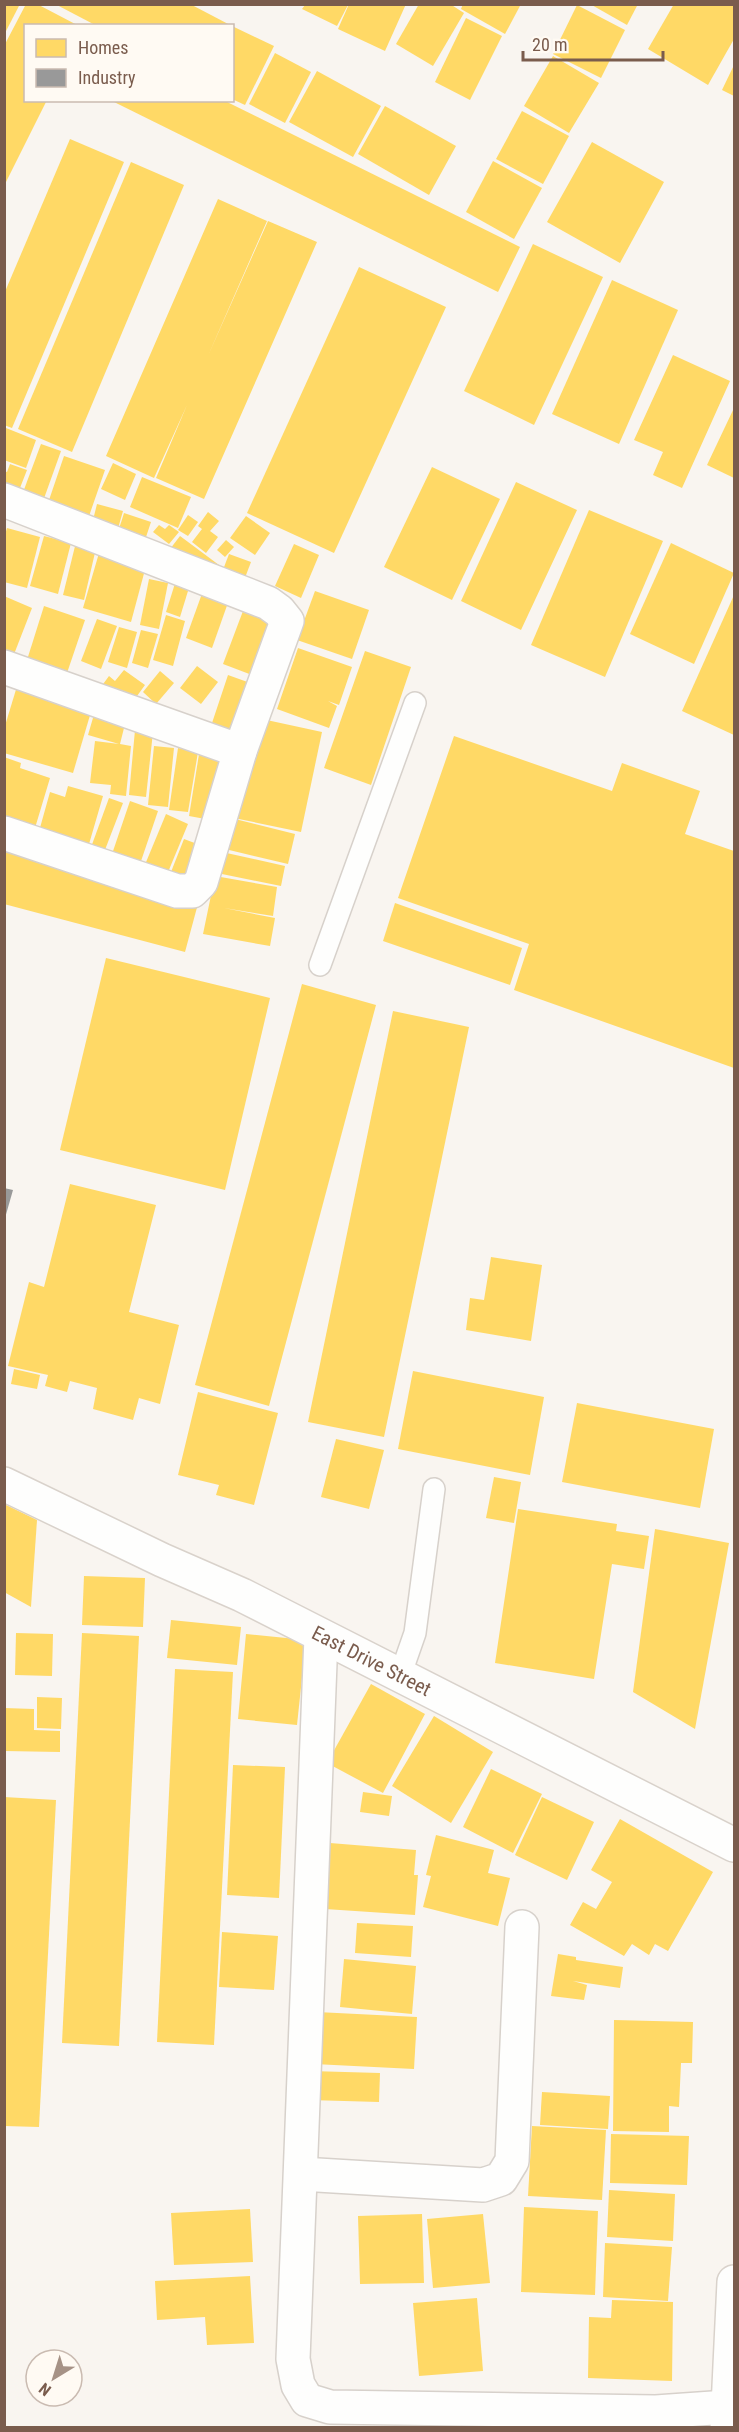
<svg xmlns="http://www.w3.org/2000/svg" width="739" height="2432" viewBox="0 0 739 2432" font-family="'Roboto Condensed',sans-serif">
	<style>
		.homes { fill: #ffd966 }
		.industry { fill: #999 }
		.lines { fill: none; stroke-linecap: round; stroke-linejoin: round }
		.lane-casing { stroke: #d7d1cb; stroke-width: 24 }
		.street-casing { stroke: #d7d1cb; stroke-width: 36 }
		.secondary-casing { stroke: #d9d2cb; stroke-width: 36 }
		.lane { stroke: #fefefd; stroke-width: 21 }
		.street { stroke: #fefefd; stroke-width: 33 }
		.secondary { stroke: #fefefd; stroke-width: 33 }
		.labels { text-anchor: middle; stroke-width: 6; stroke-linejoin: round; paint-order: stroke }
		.street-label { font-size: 20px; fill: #7a5c4d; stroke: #fffaf3 }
	</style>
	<rect width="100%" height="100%" fill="#f9f5f0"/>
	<g class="homes">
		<polygon points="4,4 20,4 4,35"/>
		<polygon points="26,4 37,4 79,26 26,26 26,100 47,100 6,182 4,46"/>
		<polygon points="55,4 190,4 232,26 97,26"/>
		<polygon points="349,4 406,4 385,51 338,29"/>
		<polygon points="419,4 450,4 464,13 433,66 396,44"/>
		<polygon points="463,4 521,4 505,34 461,9"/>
		<polygon points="590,4 638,4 627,25"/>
		<polygon points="674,4 734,4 734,39 708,85 648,49"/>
		<polygon points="305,5 348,5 337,26 302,9"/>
		<polygon points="577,5 625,30 601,78 553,54"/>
		<polygon points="466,18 502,36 470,100 435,82"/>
		<polygon points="232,26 274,46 245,105 232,99"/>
		<polygon points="275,53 311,72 285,123 249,104"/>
		<polygon points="553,56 599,83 569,133 524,106"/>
		<polygon points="734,65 734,96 722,90"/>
		<polygon points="317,71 381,106 353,157 289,122"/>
		<polygon points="110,100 223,100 520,247 498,292"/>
		<polygon points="385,106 456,146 429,195 358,154"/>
		<polygon points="522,111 569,136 543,184 496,159"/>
		<polygon points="70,139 124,162 12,428 4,425 4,294"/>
		<polygon points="592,142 664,182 620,263 547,222"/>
		<polygon points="493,161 542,188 514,239 466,212"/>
		<polygon points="131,162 184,185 72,452 18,429"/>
		<polygon points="218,199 267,221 207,358 268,221 317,242 204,499 156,478 187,405 154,478 106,456"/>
		<polygon points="533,244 603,277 534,425 464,391"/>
		<polygon points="359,267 446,307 334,553 247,513"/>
		<polygon points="612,280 678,310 619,444 552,414"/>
		<polygon points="673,355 730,381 682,488 653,475 663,452 634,440"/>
		<polygon points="734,408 734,478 707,465"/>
		<polygon points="6,428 36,440 26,468 4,460"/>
		<polygon points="41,444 61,451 42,504 22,495"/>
		<polygon points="64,456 105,470 88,519 47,506"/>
		<polygon points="113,463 136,474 125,500 101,489"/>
		<polygon points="10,464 27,470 18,493 4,488 4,471 7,472"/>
		<polygon points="432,467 500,499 452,600 384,567"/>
		<polygon points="142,477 191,497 178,528 130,507"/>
		<polygon points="516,482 577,510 521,630 461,601"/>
		<polygon points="97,504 123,511 117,532 92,524"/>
		<polygon points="589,510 663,541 605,677 531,645"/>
		<polygon points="208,512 219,521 210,531 218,537 206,553 192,542 202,529 198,526"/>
		<polygon points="124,513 151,522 145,540 118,532"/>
		<polygon points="188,515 198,522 188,536 178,530"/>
		<polygon points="246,516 270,533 255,555 230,538"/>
		<polygon points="159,525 165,529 169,525 179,532 169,544 153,532"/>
		<polygon points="7,528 40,537 27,588 4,582 4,538"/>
		<polygon points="44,536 71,543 58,594 30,586"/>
		<polygon points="180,536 223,568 216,577 167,553"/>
		<polygon points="77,538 97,544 84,600 63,595"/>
		<polygon points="226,540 234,547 225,557 217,550"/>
		<polygon points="671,543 734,573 694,664 630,634"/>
		<polygon points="294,544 319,555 301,598 275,586"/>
		<polygon points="99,553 146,566 131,622 83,608"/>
		<polygon points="229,554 251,562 243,583 221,575"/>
		<polygon points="178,574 192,578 180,617 166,612"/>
		<polygon points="149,579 168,583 159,629 140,625"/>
		<polygon points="204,588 230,597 212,648 186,638"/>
		<polygon points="315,591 369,610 352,659 297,640"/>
		<polygon points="734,595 734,735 682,711"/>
		<polygon points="4,596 32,608 11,662 4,659"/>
		<polygon points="246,603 275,614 252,675 223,664"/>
		<polygon points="44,606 85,620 67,673 27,660"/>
		<polygon points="166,615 185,621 173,666 153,660"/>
		<polygon points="97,619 117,626 101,669 81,661"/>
		<polygon points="119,627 137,632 127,668 108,662"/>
		<polygon points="141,630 158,634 148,668 132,663"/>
		<polygon points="298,648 352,667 339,705 328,701 337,706 329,728 277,709"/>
		<polygon points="365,651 411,667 371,785 324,768"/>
		<polygon points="197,666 218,682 201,704 180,688"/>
		<polygon points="124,670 145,685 129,707 98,691 109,676 115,681"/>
		<polygon points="160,671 174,683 156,704 143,692"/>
		<polygon points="228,675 253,684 237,732 212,723"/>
		<polygon points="18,683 93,705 73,773 4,753 4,729"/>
		<polygon points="95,711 126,720 120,744 131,746 126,796 110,794 111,785 90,783 95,741 119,744 88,735"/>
		<polygon points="262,719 322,732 301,832 234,818"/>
		<polygon points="135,730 153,732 146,797 129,795"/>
		<polygon points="454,736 612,791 622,763 700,791 685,834 734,851 734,1068 514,990 529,944 398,898"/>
		<polygon points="154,746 174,748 168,807 148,805"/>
		<polygon points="178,748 198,752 188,812 169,810"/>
		<polygon points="200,748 227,752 216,821 189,816"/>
		<polygon points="4,757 21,763 20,768 50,778 35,828 4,823"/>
		<polygon points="68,786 103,796 87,851 38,835 50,792 65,797"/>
		<polygon points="109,798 123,803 103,855 90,850"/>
		<polygon points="130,801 158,811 139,867 111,857"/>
		<polygon points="166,814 188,824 166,877 144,867"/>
		<polygon points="231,818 295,834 288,864 225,849"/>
		<polygon points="184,839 200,845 193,886 169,877"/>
		<polygon points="4,843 199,900 185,952 4,904"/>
		<polygon points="222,852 285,866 281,886 217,873"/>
		<polygon points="215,876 277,887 273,916 224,908 275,918 270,946 203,934"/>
		<polygon points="395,903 522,948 510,985 383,941"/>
		<polygon points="106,958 270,998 225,1190 60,1150"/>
		<polygon points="302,984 376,1005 269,1406 195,1385"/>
		<polygon points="393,1011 469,1027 384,1437 308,1422"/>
		<polygon points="70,1184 156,1205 129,1312 179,1325 160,1404 139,1398 133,1420 93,1409 97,1388 70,1381 67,1392 45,1386 48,1375 8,1366 29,1282 44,1287"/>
		<polygon points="491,1257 542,1265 531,1341 466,1330 470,1298 484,1300"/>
		<polygon points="14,1369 40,1375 37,1389 11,1384"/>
		<polygon points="413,1371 544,1397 530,1475 398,1449"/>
		<polygon points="198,1392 278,1413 254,1505 216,1495 219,1485 178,1475"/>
		<polygon points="577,1403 714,1429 700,1508 562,1482"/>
		<polygon points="336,1439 384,1450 369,1509 321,1497"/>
		<polygon points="494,1477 521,1482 514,1523 486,1518"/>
		<polygon points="4,1504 37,1520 31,1607 4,1592"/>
		<polygon points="518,1509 617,1524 616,1531 649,1536 644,1569 612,1564 594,1679 495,1663"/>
		<polygon points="655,1529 729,1543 695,1729 633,1692"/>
		<polygon points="84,1576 145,1578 143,1627 82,1625"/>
		<polygon points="171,1620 241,1627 237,1665 167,1658"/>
		<polygon points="16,1633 53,1634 52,1676 15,1675"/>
		<polygon points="82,1633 139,1636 119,2046 62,2043"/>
		<polygon points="246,1634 306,1640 297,1725 238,1719"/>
		<polygon points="175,1669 233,1672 214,2045 157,2042"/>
		<polygon points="371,1684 425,1714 383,1793 327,1763"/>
		<polygon points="37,1697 62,1698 61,1729 37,1728"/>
		<polygon points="4,1708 34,1709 34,1730 60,1731 60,1752 4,1751"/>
		<polygon points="434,1716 493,1752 451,1823 392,1786"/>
		<polygon points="233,1765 285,1767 279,1898 227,1895"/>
		<polygon points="491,1769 542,1794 513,1853 463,1827"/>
		<polygon points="363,1792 392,1796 389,1816 360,1812"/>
		<polygon points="4,1797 56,1800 39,2127 4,2126"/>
		<polygon points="542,1797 594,1822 567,1880 515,1855"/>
		<polygon points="620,1819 713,1872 668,1951 655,1944 649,1955 632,1944 624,1956 570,1925 583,1902 596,1909 612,1882 591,1870"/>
		<polygon points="436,1835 494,1850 488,1873 510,1878 498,1926 423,1907 431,1876 426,1875"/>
		<polygon points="330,1843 416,1850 414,1875 418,1875 415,1915 325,1909"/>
		<polygon points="357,1923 413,1926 411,1957 355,1953"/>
		<polygon points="222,1932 278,1936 274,1990 219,1987"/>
		<polygon points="558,1954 576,1957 576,1960 623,1967 620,1988 573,1981 587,1985 584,2000 551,1996"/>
		<polygon points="344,1959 416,1966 412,2014 340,2007"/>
		<polygon points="317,2012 417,2017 414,2069 314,2064"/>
		<polygon points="614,2020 693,2022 692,2063 681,2063 679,2107 669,2106 669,2132 613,2131"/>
		<polygon points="310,2071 380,2073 379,2102 309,2100"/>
		<polygon points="542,2092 610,2096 608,2129 540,2125"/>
		<polygon points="532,2126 606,2130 602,2200 528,2196"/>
		<polygon points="611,2134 689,2136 687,2185 610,2183"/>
		<polygon points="609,2190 675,2194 673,2241 607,2237"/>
		<polygon points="524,2207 598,2211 595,2295 521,2292"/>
		<polygon points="250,2209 253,2262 174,2265 171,2213"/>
		<polygon points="422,2214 424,2283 360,2284 358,2216"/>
		<polygon points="483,2214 490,2283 433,2288 427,2219"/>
		<polygon points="605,2243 672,2247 668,2301 603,2297"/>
		<polygon points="250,2276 254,2343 207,2345 205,2317 157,2320 155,2281"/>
		<polygon points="477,2298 483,2371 419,2376 413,2303"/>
		<polygon points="612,2300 673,2302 672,2381 588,2378 589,2317 611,2318"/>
		<polygon points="462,2422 463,2427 421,2427 421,2424"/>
	</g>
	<polygon class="industry" points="4,1188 13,1190 5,1218 4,1218"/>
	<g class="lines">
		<g class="lane-casing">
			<g id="lane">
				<polyline points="320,965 415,703"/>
				<polyline points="400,1676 415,1633 434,1489"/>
			</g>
		</g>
		<g class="street-casing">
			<g id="street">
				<polyline points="4,500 268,603 279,611 287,621 240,751 201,882 192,891 177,891 4,833"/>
				<polyline points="4,667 240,751"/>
				<polyline points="321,1637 293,2359 298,2385 307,2400 330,2407 656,2412 727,2407"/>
				<polyline points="301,2174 483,2185 501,2179 512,2161 522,1927"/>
			</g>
		</g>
		<g class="secondary-casing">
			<g id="secondary">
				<path id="s1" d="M 4,1484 L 162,1560 L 242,1595 L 734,1845"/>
				<polyline points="727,2428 734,2282"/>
			</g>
		</g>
		<use href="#lane" class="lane"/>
		<use href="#street" class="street"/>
		<use href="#secondary" class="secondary"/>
	</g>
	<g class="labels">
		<g class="street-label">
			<text dy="7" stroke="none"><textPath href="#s1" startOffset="408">East Drive Street</textPath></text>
		</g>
	</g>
	<rect width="739" height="2432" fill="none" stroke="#7a5c4d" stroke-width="12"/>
	<rect x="24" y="24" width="210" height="78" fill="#fffaf3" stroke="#cabbb1" stroke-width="1.5"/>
	<rect x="36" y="39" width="30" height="18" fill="#ffd966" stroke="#cabbb1" stroke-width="1.5"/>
	<text x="78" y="54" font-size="18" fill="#7a5c4d">Homes</text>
	<rect x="36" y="69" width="30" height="18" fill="#999999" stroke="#cabbb1" stroke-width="1.5"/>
	<text x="78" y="84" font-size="18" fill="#7a5c4d">Industry</text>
	<g transform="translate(54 2378) rotate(218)"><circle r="28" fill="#fffaf3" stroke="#cabbb1" stroke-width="1.5"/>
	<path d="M0-4.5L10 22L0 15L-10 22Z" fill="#a69286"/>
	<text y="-9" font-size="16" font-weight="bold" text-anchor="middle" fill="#7a5c4d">N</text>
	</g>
	<path d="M523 51v9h140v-9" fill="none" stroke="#7a5c4d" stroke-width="3"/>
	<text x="532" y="51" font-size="18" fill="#7a5c4d" stroke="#fffaf3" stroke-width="4.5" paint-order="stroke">20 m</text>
</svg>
